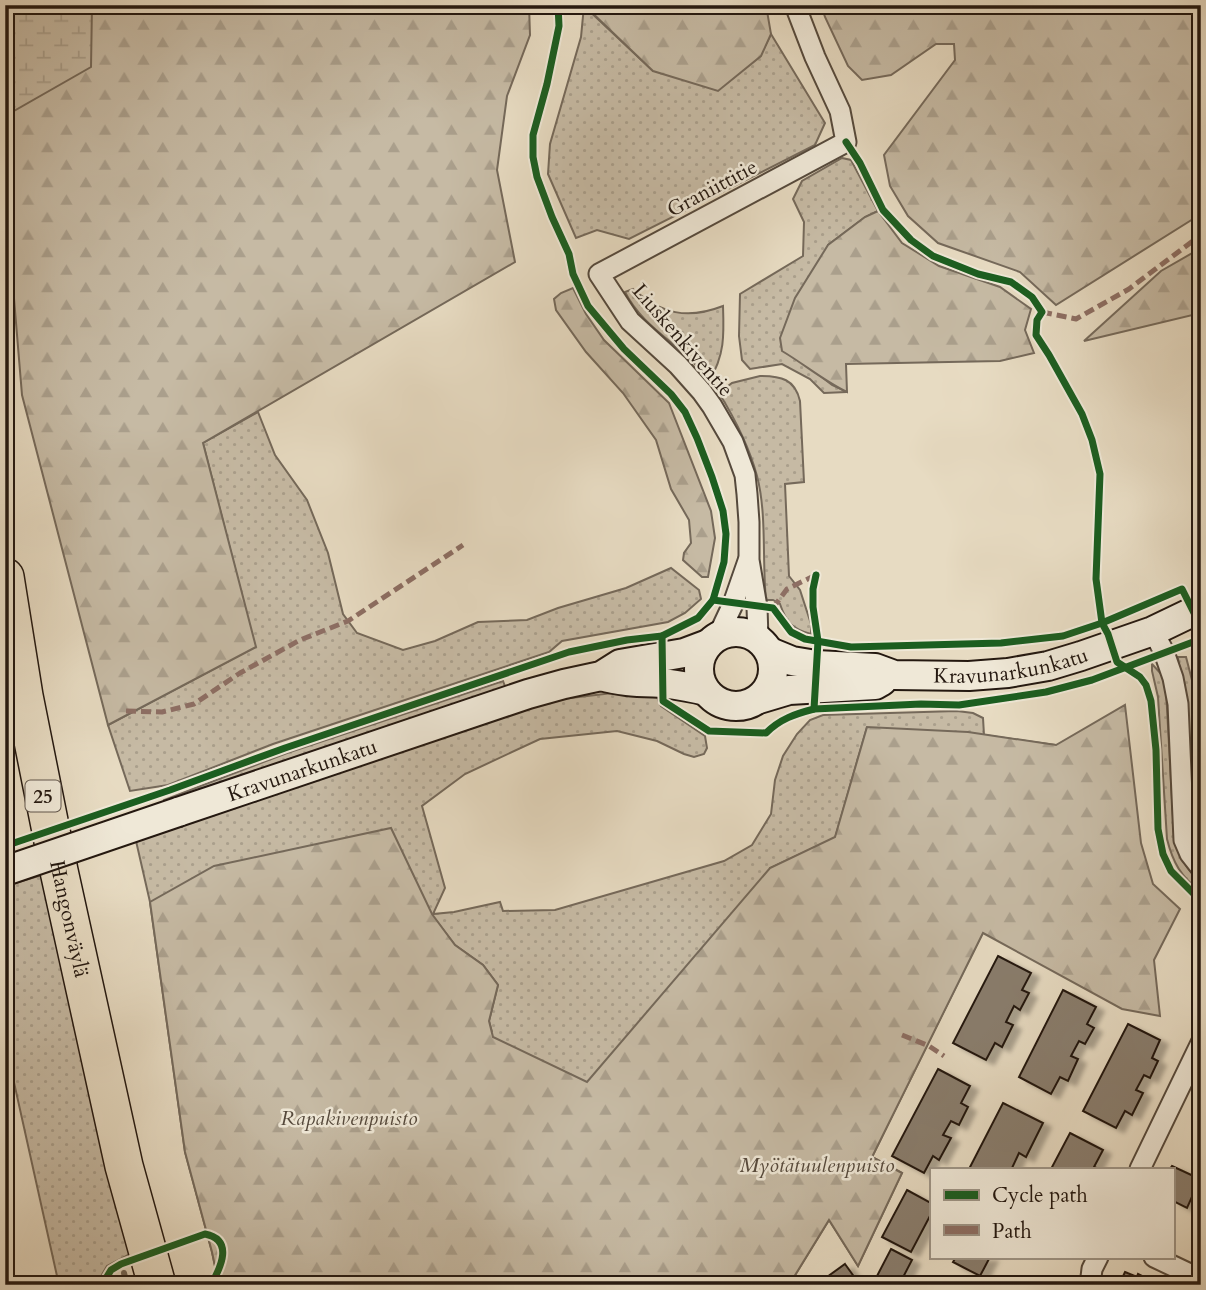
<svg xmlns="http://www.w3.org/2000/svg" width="1206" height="1290" viewBox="0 0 1206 1290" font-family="Cardo,serif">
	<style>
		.grass { fill: url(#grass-dots); stroke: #75695a; stroke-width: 2; fill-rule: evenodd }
		.forest { fill: url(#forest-firs); stroke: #75695a; stroke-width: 2 }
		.wetland { fill: url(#wetland-marsh); stroke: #75695a; stroke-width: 2 }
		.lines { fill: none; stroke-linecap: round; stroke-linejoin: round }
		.stream { stroke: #716556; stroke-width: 6 }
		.building { fill: #897d6d; stroke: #241810; stroke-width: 2; filter: url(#shadow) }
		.street-casing { stroke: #55493c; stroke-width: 23 }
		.secondary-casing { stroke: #241810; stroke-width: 32 }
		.highway-casing { stroke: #241810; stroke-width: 40 }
		.street { stroke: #efe8d7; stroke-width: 19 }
		.secondary { stroke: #efe8d7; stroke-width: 28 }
		.highway { stroke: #e7dbc2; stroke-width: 37 }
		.secondary-bridge-casing { stroke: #241810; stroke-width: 32; stroke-linecap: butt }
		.secondary-bridge { stroke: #efe8d7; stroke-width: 28 }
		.quiet { stroke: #8d6e63; stroke-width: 5; stroke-dasharray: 10 5; stroke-linecap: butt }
		.cycleway-casing { stroke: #efe8d7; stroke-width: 11 }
		.cycleway { stroke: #1b5e20; stroke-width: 7 }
		.labels { text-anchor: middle; stroke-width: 5; stroke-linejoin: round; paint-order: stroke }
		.shield { fill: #efe8d7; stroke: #61564c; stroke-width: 2 }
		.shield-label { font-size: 19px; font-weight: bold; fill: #241810 }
		.street-label { font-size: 21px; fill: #241810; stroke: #efe8d7 }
		.park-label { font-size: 21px; font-style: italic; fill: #55493c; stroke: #efe8d7 }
	</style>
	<defs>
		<pattern id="grass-dots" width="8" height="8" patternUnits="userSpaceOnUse" patternTransform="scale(1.75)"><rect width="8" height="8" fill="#c6baa4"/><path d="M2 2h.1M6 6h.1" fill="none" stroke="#aa9f8c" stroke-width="1.8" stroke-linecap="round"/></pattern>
		<pattern id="forest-firs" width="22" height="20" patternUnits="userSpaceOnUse" patternTransform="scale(1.75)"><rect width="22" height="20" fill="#c6baa4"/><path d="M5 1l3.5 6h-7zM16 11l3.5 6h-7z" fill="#aa9f8c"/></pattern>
		<pattern id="wetland-marsh" width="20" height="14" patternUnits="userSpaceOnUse" patternTransform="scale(1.75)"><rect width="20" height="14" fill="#c6baa4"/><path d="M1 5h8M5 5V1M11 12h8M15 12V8" fill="none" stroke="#aa9f8c"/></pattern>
		<filter id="shadow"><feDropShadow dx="8" dy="4.5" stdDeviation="2" flood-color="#0004"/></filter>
	</defs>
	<rect width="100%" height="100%" fill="#e7dbc2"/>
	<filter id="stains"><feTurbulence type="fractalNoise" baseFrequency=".00286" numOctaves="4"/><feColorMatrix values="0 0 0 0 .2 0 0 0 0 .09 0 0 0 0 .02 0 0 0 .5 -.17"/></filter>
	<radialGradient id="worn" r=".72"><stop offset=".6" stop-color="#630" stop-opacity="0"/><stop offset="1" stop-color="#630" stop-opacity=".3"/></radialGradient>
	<g class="grass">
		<polygon points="584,6 653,71 760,56 771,34 825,123 815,145 629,239 597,230 576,238 548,174 550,144 581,37"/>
		<polygon points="842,158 851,160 878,211 865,217 828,245 810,368 832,385 847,392 824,393 810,379 782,364 750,369 742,360 739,336 740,294 803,256 804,222 793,199 802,181"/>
		<path d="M 633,289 C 662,314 687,320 723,306 C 724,334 725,355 709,381 C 703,374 697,366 691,360 C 667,337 640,322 625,292 Z"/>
		<path d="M 760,376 C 781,376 795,379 800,401 L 804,482 L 785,484 L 789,576 L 800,590 L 811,624 L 811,634 C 792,629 786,622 780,604 L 773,600 L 766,600 C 762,561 767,514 757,476 C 749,446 735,419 719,393 L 732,383 Z"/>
		<polygon points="258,412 275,455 307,500 328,553 343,614 357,633 403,650 435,641 478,622 527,620 558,608 626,588 671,568 699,590 701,599 685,613 668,622 562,641 549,652 273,744 168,785 130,791 108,725 255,647 203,443"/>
		<polygon points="1178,657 1186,657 1193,684 1195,704 1201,850 1193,832"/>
		<path d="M 1152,664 L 1163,676 L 1166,690 L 1174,836 C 1178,854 1186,870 1201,882 L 1201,892 C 1181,877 1173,863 1167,839 L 1158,697 L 1152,671 Z"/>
		<polygon points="503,681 506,689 165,804 164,800 287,753"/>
		<path d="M 621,692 L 657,693 L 658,700 L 661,706 L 705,736 L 707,748 L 704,754 L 694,757 L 684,754 L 657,741 L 617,731 L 540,739 L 465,774 L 422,806 L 445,888 L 433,914 L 454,912 L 500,902 L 503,911 L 555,910 L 724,861 L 752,845 L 771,814 L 775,780 L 783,756 L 797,734 L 810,720 L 823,715 L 957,711 L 973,713 L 983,718 L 984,735 L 1056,745 L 983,932 L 872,1157 L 902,1173 L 858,1266 L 829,1220 L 789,1285 L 219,1285 L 212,1252 L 185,1152 L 150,902 L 136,841 L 521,709 L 562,699 ZM 867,727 L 809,1080 L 770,868 L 835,838 ZM 435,919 L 455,945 L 483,965 L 498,985 L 489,1021 L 492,1032 Z"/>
		<polygon points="42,875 134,1252 107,1266 96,1285 59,1285 5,1042 5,886"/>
	</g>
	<g class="forest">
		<polygon points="5,5 529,5 530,35 507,96 497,170 515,262 203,443 256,647 108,725 22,395 5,190"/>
		<polygon points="584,5 766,5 771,34 761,56 718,91 653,71"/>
		<polygon points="821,5 1201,5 1201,214 1056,305 1020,272 938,243 908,216 890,186 884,155 955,60 954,44 936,44 891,75 862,80 848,66 825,17"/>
		<path d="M 878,211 L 902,243 L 939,266 L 1000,287 L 1031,309 L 1025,330 L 1034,353 L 1000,361 L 846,364 L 847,392 C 824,381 804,364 782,351 L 780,338 L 795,298 L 828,245 L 865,217 Z"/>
		<polygon points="1201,248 1201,313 1084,341 1161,271"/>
		<polygon points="573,288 586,314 604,340 669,403 711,511 715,538 708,577 702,577 683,560 684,553 691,543 689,520 671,489 656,440 623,393 586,352 556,310 554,299 561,293"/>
		<polygon points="1125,705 1141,843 1153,884 1180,909 1154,960 1160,1016 1122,1009 983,933 872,1157 902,1173 858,1266 829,1220 789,1285 219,1285 212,1252 185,1152 150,902 214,866 391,828 432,914 455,945 483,965 498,985 489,1021 493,1037 587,1082 770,868 835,837 867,727 968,732 1056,745"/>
	</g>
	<polygon class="wetland" points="5,5 92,5 91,67 5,116"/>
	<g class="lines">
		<polyline class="stream" points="124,1273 127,1285"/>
	</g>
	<g class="building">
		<polygon points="998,956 1031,973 1022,990 1029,993 1020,1010 1014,1006 1006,1022 1013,1025 1002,1047 995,1043 986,1060 953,1043"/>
		<polygon points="1063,990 1096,1007 1087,1024 1094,1028 1085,1044 1079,1041 1071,1056 1078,1059 1068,1081 1060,1077 1051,1094 1019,1077"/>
		<polygon points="1128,1024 1160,1040 1152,1058 1158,1061 1150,1078 1144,1075 1136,1090 1143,1093 1132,1115 1125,1111 1116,1128 1083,1111"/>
		<polygon points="938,1069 970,1086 961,1103 968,1107 959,1125 951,1121 943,1135 951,1138 939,1160 933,1156 924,1173 892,1156"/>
		<polygon points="1003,1103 1043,1123 1026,1157 1019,1153 1012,1168 1014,1169 969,1169"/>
		<polygon points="1070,1133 1103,1150 1094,1167 1099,1169 1051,1169"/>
		<polygon points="1172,1166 1200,1179 1187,1208 1173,1201 1173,1169 1170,1169"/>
		<polygon points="907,1190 931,1203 931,1214 911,1252 882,1237"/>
		<polygon points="891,1249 912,1260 899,1285 893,1285 877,1276"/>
		<polygon points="956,1257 990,1257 980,1276 953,1262"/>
		<polygon points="845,1264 860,1285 832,1285 827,1277"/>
		<polygon points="1125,1272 1137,1277 1138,1274 1160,1285 1119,1285"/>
	</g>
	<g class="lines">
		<g class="street-casing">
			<g id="street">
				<polyline points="1153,631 1164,652 1173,678 1178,704 1184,840 1190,854 1201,868"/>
				<polyline points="718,636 733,604 748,561"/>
				<polyline points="758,638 757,607 749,560 749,522 747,494 745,475 733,442 712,406 702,392 678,365 630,321 599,274 846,142 840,111 815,57 795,5"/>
				<polyline points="1140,1169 1201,1043"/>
				<polyline points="1154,1257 1192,1275 1201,1284"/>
				<polyline points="1090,1285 1092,1269 1098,1257"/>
			</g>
		</g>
		<g class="secondary-casing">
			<g id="secondary">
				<circle cx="736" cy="669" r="37"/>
				<path id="s1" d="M 770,652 L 792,661 L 816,665 L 875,668 L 894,675 L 969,676 L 1008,673 L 1048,666 L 1081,656 L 1153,631 L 1201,608"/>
				<path d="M 601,676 C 621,682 641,682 662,683 C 677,685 691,687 706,691"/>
				<polyline points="759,699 789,690 875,685 882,681"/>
				<path id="s2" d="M 178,812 L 528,694 L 564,684 L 601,676 L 620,664 L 684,653 L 708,644"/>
			</g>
		</g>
		<g class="highway-casing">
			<g id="highway">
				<path id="s3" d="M 5,577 L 24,696 L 59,871 L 124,1166 L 157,1285"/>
			</g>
		</g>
		<use href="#street" class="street"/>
		<use href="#secondary" class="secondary"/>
		<use href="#highway" class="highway"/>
		<g class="secondary-bridge-casing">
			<polyline id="secondary-bridge" points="5,871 178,812"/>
		</g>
		<use href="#secondary-bridge" class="secondary-bridge"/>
		<g class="quiet">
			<polyline points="1042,312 1076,319 1129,289 1201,235"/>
			<polyline points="773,608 787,589 816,575"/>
			<polyline points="126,711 162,712 194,704 240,673 300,640 348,621 463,545"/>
			<polyline points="902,1035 929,1046 944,1056"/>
		</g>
		<g class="cycleway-casing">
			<g id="cycleway">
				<polyline points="558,5 559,26 547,84 533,135 533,157 537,177 552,217 569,254 573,274 588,306 624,349 671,394 685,412 697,438 712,477 723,511 726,534 724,562 713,600"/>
				<polyline points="846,142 860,163 883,210 911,240 933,256 978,274 1011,282 1032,297 1042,312 1037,320 1036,335 1049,355 1082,414 1092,440 1100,474 1096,579 1102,623 1108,634 1117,662 1140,677 1146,685 1151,701 1156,750 1158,829 1163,854 1171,871 1201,901"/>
				<path d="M 662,636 L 663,701 L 709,731 L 766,733 C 780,719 795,714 814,709 L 818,641 L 813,607 L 813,589 L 816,575"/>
				<polyline points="814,709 921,704 959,705 1046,692 1092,680 1201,639"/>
				<polyline points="5,846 170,790 285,748 569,652 627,640 662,636 698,618 713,600 773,608 791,632 805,639 851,647 1001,643 1063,636 1102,623 1182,589 1201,627"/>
				<path d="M 102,1285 L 111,1270 L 121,1264 L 205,1234 C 234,1240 221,1267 211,1285"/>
			</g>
		</g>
		<use href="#cycleway" class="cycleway"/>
	</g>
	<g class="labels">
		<rect class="shield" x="25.5" y="780.5" width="35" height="31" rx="5"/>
		<g class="shield-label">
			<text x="43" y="803">25</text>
		</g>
		<g class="street-label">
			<text transform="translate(712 188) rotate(-28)" y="7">Graniittitie</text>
			<text transform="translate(683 340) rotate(49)" y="7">Liuskenkiventie</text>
			<text dy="7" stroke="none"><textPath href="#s1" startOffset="245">Kravunarkunkatu</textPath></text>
			<text dy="7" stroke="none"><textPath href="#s2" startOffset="131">Kravunarkunkatu</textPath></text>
			<text dy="7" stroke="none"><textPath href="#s3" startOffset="348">Hangonväylä</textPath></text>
		</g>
		<g class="park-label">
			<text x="349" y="1125">Rapakivenpuisto</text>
			<text x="817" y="1172">Myötätuulenpuisto</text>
		</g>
	</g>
	<rect width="1206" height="1290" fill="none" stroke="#e7dbc2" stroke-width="28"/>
	<rect x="7" y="7" width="1192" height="1276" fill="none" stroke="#241810" stroke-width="3.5"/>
	<rect x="14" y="14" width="1178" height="1262" fill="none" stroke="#241810" stroke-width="2"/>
	<rect x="930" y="1168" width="245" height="91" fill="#efe8d7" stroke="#9e9587" stroke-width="2"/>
	<rect x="944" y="1190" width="35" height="10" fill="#1b5e20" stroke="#9e9587" stroke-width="2"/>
	<text x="992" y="1202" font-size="21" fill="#241810">Cycle path</text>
	<rect x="944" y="1225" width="35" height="10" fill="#8d6e63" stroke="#9e9587" stroke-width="2"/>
	<text x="992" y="1238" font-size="21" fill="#241810">Path</text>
	<rect width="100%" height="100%" filter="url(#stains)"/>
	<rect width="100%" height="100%" fill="url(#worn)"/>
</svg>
